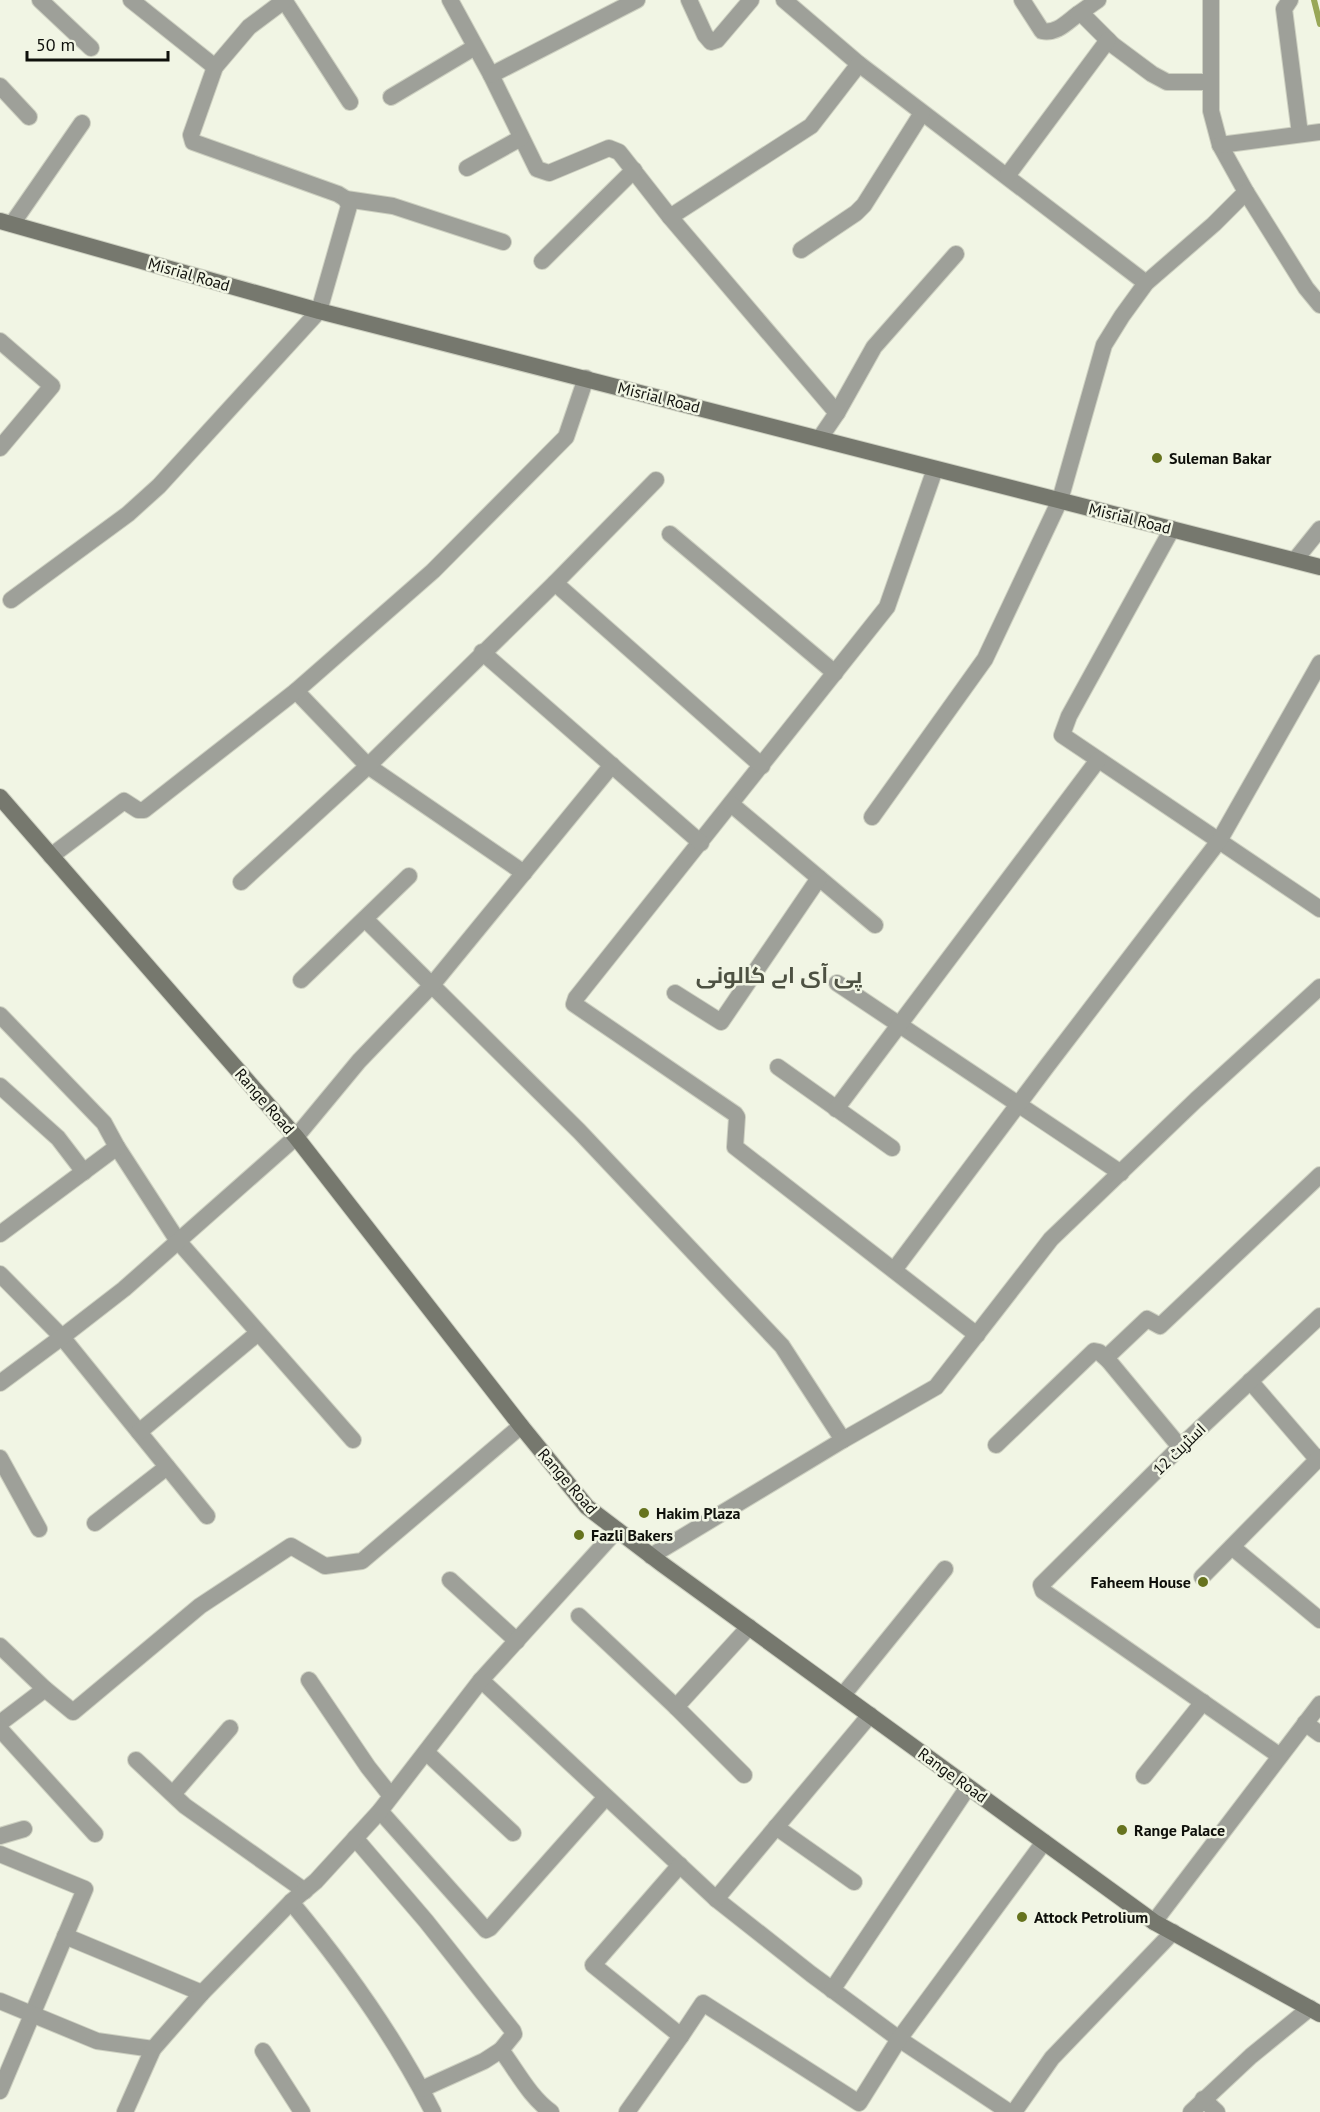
<svg xmlns="http://www.w3.org/2000/svg" width="1320" height="2112" viewBox="0 0 1320 2112" font-family="'PT Sans',Cairo,sans-serif">
	<style>
		.lines { fill: none; stroke-linecap: round; stroke-linejoin: round }
		.stream { stroke: #98a757; stroke-width: 6 }
		.minor-casing { stroke: #cdd0c1; stroke-width: 18 }
		.secondary-casing { stroke: #cdd0c1; stroke-width: 18 }
		.minor { stroke: #9ea099; stroke-width: 16 }
		.secondary { stroke: #76786e; stroke-width: 16 }
		.poi-dot { fill: #66731e; stroke: #f1f5e4; stroke-width: 2 }
		.labels { text-anchor: middle; stroke-width: 5; stroke-linejoin: round; paint-order: stroke }
		.street-label { font-size: 16px; fill: #0f100b; stroke: #f1f5e4 }
		.poi-label { font-size: 16px; font-weight: bold; fill: #0f100b; stroke: #f1f5e4; text-anchor: start }
		.district-label { font-size: 22px; font-weight: bold; fill: #4d5142; stroke: #f1f5e4 }
	</style>
	<rect width="100%" height="100%" fill="#f1f5e4"/>
	<g class="lines">
		<polyline class="stream" points="1314,0 1320,24"/>
		<g class="minor-casing">
			<g id="minor">
				<polyline points="40,0 91,48"/>
				<polyline points="131,0 215,67"/>
				<polyline points="284,0 350,102"/>
				<polyline points="285,0 249,27 215,67 191,135 193,142 338,194 346,199 393,206 503,242"/>
				<polyline points="450,0 491,75 537,169 549,173 609,148 619,152 623,157 670,217"/>
				<polyline points="689,0 705,35 711,42 717,40 751,0"/>
				<polyline points="784,0 859,64 1146,283"/>
				<path d="M 1022,0 L 1042,31 C 1057,34 1067,22 1078,14 L 1083,15 L 1113,45 L 1152,74 L 1167,82 L 1210,82"/>
				<polyline points="1211,0 1211,111 1220,145 1246,192 1306,288 1320,305"/>
				<polyline points="1290,0 1284,9 1300,134"/>
				<polyline points="1078,14 1098,0"/>
				<polyline points="491,75 637,0"/>
				<polyline points="0,86 29,117"/>
				<polyline points="391,97 475,47"/>
				<polyline points="1220,145 1320,132"/>
				<polyline points="467,168 521,138"/>
				<polyline points="1007,176 1108,40"/>
				<polyline points="12,224 82,123"/>
				<polyline points="801,250 856,213 864,205 922,113"/>
				<polyline points="542,261 634,170"/>
				<polyline points="0,341 52,386 0,448"/>
				<polyline points="837,413 874,347 956,254"/>
				<polyline points="820,438 837,413 670,217 811,126 859,64"/>
				<polyline points="935,469 887,607 576,998 574,1004 735,1114 737,1117 735,1147 977,1335"/>
				<polyline points="1172,529 1069,716 1062,735 1320,909"/>
				<polyline points="670,534 835,673"/>
				<polyline points="1295,560 1320,529"/>
				<polyline points="555,583 762,766"/>
				<polyline points="11,600 128,514 159,486 319,311 349,206 346,199"/>
				<polyline points="482,652 701,843"/>
				<polyline points="296,691 368,766 524,873"/>
				<polyline points="731,804 875,925"/>
				<polyline points="872,817 985,659 1060,500 1104,345 1122,316 1146,283 1214,224 1246,192"/>
				<polyline points="51,856 124,801 138,810 144,810 296,691 433,571 566,437 586,378"/>
				<polyline points="241,882 368,766 555,583 656,480"/>
				<polyline points="365,919 579,1131 782,1346 843,1440"/>
				<polyline points="301,980 409,876"/>
				<polyline points="837,983 1121,1173"/>
				<polyline points="675,993 721,1022 819,878"/>
				<polyline points="0,1015 104,1123 117,1147 178,1241 353,1440"/>
				<polyline points="778,1067 892,1148"/>
				<polyline points="0,1086 58,1138 84,1172"/>
				<polyline points="836,1109 1098,760"/>
				<polyline points="0,1234 117,1147"/>
				<polyline points="894,1270 1047,1066 1219,841 1320,663"/>
				<polyline points="0,1274 62,1337 207,1516"/>
				<polyline points="1108,1360 1110,1354 1147,1319 1160,1326 1320,1175"/>
				<polyline points="1250,1381 1318,1460"/>
				<polyline points="0,1383 62,1337 124,1289 296,1137 359,1061 432,985 612,765"/>
				<polyline points="139,1432 258,1333"/>
				<polyline points="996,1445 1094,1351 1099,1352 1108,1360 1180,1447"/>
				<polyline points="0,1458 39,1529"/>
				<polyline points="95,1523 167,1467"/>
				<polyline points="1232,1547 1320,1620"/>
				<polyline points="651,1556 843,1440 936,1387 1051,1239 1196,1100 1320,987"/>
				<polyline points="1202,1577 1320,1457"/>
				<polyline points="450,1580 517,1641"/>
				<polyline points="579,1616 676,1707 744,1775"/>
				<polyline points="0,1646 45,1689 73,1712 200,1606 291,1546 325,1566 362,1561 521,1426"/>
				<polyline points="309,1680 368,1767 391,1796"/>
				<polyline points="481,1680 716,1899 811,1974 899,2039 1009,2112"/>
				<polyline points="843,1695 945,1569"/>
				<polyline points="676,1707 749,1627"/>
				<polyline points="0,1723 45,1689"/>
				<polyline points="1305,1723 1320,1734"/>
				<polyline points="0,1729 95,1834"/>
				<polyline points="426,1752 513,1833"/>
				<polyline points="1280,1756 1043,1591 1041,1585 1180,1447 1320,1316"/>
				<polyline points="136,1760 185,1806 305,1891"/>
				<polyline points="1144,1776 1203,1702"/>
				<polyline points="173,1794 230,1728"/>
				<polyline points="380,1811 486,1930 490,1928 606,1797"/>
				<polyline points="776,1827 854,1882"/>
				<polyline points="0,1836 24,1829"/>
				<polyline points="355,1838 426,1921 513,2031 514,2034 501,2050"/>
				<polyline points="0,1854 85,1889 0,2091"/>
				<polyline points="680,1865 593,1965 681,2036 703,2003 859,2103 899,2039 1044,1842"/>
				<polyline points="716,1899 870,1715"/>
				<path d="M 291,1902 C 345,1967 395,2037 433,2112"/>
				<polyline points="1154,1922 1320,1704"/>
				<polyline points="65,1936 202,1993"/>
				<polyline points="832,1990 968,1787"/>
				<polyline points="0,2001 97,2041 153,2049"/>
				<polyline points="263,2051 302,2112"/>
				<path d="M 422,2089 L 484,2061 L 501,2050 C 517,2071 529,2096 551,2112"/>
				<polyline points="1203,2099 1217,2112"/>
				<polyline points="125,2112 153,2049 202,1993 291,1902 316,1881 380,1811 481,1680 617,1530"/>
				<polyline points="627,2112 681,2036"/>
				<polyline points="1014,2112 1052,2058 1173,1932"/>
				<polyline points="1191,2112 1251,2056 1310,2008"/>
			</g>
		</g>
		<g class="secondary-casing">
			<g id="secondary">
				<polyline points="0,221 319,311 1320,567"/>
				<polyline points="0,797 296,1137 521,1426 587,1507 662,1564 1154,1922 1320,2014"/>
			</g>
		</g>
		<use href="#minor" class="minor"/>
		<use href="#secondary" class="secondary"/>
	</g>
	<g class="poi-dot">
		<circle cx="1157" cy="458" r="6"/>
		<circle cx="644" cy="1513" r="6"/>
		<circle cx="579" cy="1535" r="6"/>
		<circle cx="1203" cy="1582" r="6"/>
		<circle cx="1122" cy="1830" r="6"/>
		<circle cx="1022" cy="1917" r="6"/>
	</g>
	<g class="labels">
		<g class="street-label">
			<text transform="translate(189 274) rotate(16)" y="6">Misrial Road</text>
			<text transform="translate(659 397) rotate(14)" y="6">Misrial Road</text>
			<text transform="translate(1130 518) rotate(14)" y="6">Misrial Road</text>
			<text transform="translate(265 1101) rotate(49)" y="6">Range Road</text>
			<text transform="translate(1179 1449) rotate(-44)" y="6">اسٹریٹ 12</text>
			<text transform="translate(568 1481) rotate(49)" y="6">Range Road</text>
			<text transform="translate(953 1775) rotate(36)" y="6">Range Road</text>
		</g>
		<g class="poi-label">
			<text x="1169" y="464">Suleman Bakar</text>
			<text x="656" y="1519">Hakim Plaza</text>
			<text x="591" y="1541">Fazli Bakers</text>
			<text x="1191" y="1588" text-anchor="end">Faheem House</text>
			<text x="1134" y="1836">Range Palace</text>
			<text x="1034" y="1923">Attock Petrolium</text>
		</g>
		<g class="district-label">
			<text x="779" y="983">پی آی اے کالونی</text>
		</g>
	</g>
	<path d="M27 51v9h141v-9" fill="none" stroke="#0f100b" stroke-width="3"/>
	<text x="36" y="51" font-size="18" fill="#0f100b" stroke="#f1f5e4" stroke-width="4.5" paint-order="stroke">50 m</text>
</svg>
